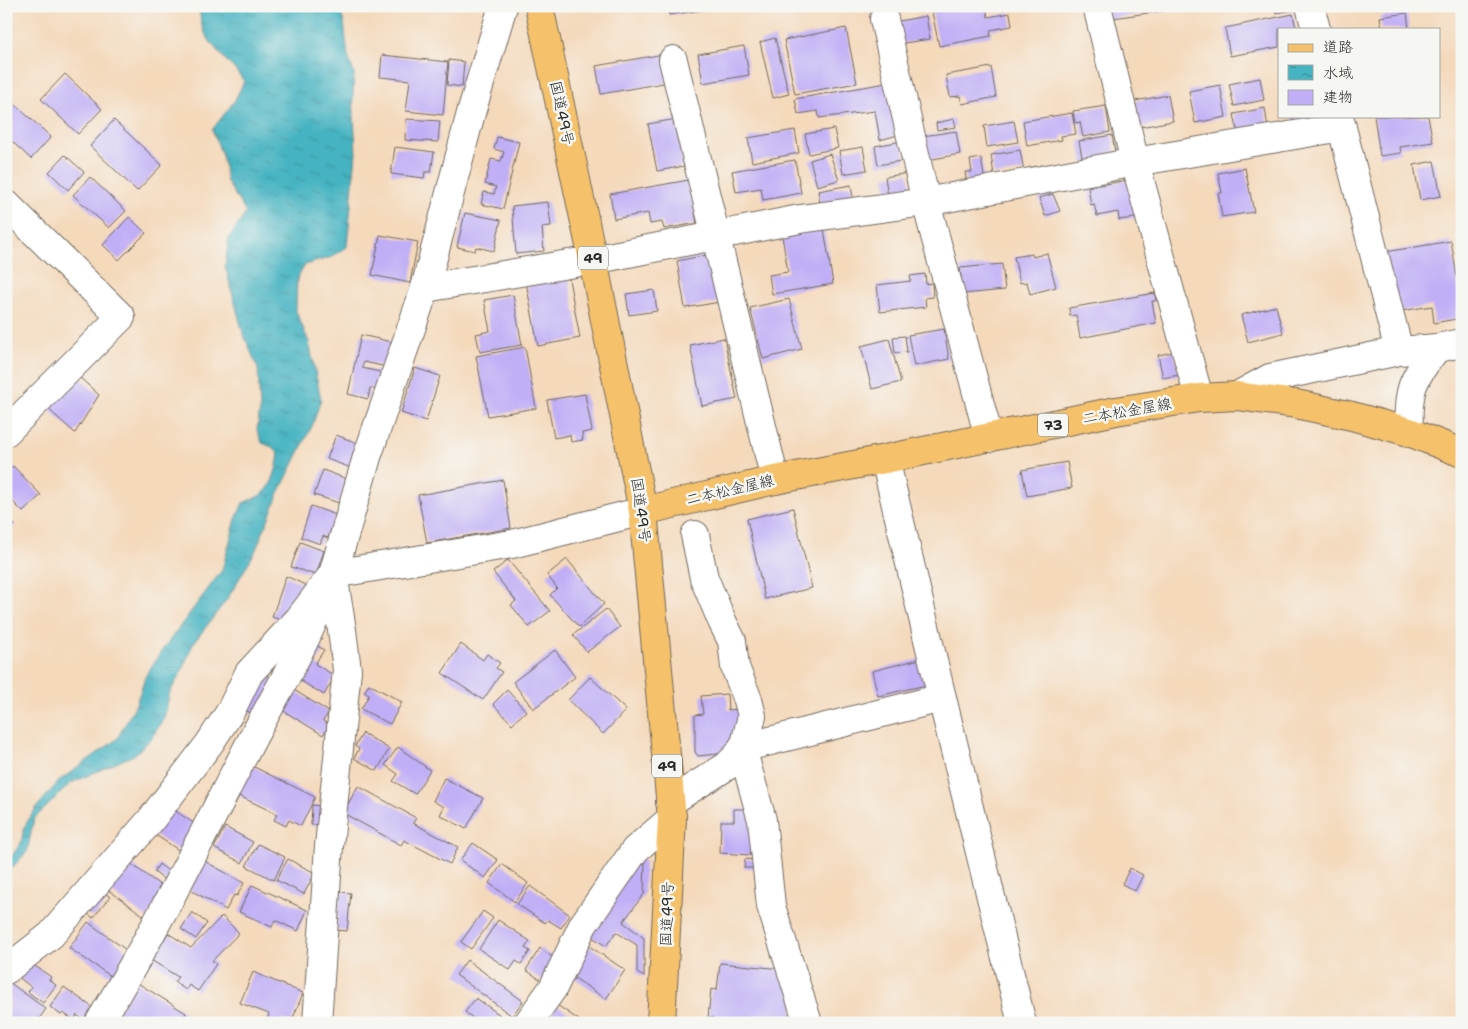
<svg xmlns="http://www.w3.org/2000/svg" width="1468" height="1029" viewBox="0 0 1468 1029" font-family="'Shantell Sans','Klee One',sans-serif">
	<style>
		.water { fill: url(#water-ripples); stroke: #386f76 }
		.building { fill: #c0aef6 }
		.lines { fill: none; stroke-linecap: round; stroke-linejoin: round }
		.minor-casing { stroke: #71685d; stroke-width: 30 }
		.major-casing { stroke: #71685d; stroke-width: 30 }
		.highway-casing { stroke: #71685d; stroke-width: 30 }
		.minor { stroke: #fff; stroke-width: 28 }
		.major { stroke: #f5c16b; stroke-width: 28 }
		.highway { stroke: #f5c16b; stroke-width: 28 }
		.labels { text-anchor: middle; stroke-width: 5; stroke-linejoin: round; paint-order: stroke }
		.shield { fill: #f6f6f2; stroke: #686867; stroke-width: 1 }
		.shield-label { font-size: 14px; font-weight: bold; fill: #2b2b2b }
		.street-label { font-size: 15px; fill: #2b2b2b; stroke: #f6f6f2 }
	</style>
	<defs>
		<pattern id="water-ripples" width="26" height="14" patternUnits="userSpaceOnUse" patternTransform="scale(1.25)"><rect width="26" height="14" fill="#45b3c1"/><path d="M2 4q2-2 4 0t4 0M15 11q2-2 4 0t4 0" fill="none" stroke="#3a929d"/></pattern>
	</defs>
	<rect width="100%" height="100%" fill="#f6f6f2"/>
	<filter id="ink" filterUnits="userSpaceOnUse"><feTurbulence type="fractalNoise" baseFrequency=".02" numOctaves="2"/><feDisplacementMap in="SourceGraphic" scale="10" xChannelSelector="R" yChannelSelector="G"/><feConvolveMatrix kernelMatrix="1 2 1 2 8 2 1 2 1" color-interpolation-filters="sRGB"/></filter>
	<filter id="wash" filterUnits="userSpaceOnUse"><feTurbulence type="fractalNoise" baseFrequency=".0096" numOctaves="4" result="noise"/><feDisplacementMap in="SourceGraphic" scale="20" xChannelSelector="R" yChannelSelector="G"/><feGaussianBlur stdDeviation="1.12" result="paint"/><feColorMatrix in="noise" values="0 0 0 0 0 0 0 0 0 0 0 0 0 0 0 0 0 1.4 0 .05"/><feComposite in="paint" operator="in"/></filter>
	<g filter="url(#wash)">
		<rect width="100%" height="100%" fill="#f4d9bb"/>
		<path class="water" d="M 199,6 L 338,6 L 344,22 L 348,56 L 354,73 L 353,96 L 356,153 L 347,247 L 332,257 L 305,265 L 297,279 L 296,311 L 309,342 L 321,399 L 313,424 L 279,493 L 255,552 L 228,598 L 193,644 L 182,671 L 170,692 L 164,718 L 151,739 L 134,755 L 71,783 L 34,819 L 27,852 L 6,874 L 6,859 L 11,857 L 21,843 L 24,827 L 36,808 L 60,780 L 117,739 L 136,704 L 146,675 L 160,653 L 222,570 L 236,519 L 243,503 C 249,500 256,498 262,494 C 273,487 277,467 279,454 L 272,447 L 262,443 L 257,430 L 260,408 L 258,369 L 243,333 L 225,266 L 229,238 L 246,213 L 227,182 L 222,155 L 212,130 L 235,100 L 244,81 C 231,63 209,47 202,26 C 200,20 200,13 199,6 Z"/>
		<g id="blocks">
			<g class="building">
				<polygon points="667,6 723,6 723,7 669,15"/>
				<polygon points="967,6 986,6 988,17 1010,13 1012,26 990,30 991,36 939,46 932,12"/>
				<polygon points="1104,6 1176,6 1176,9 1106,19"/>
				<polygon points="1275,6 1301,6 1301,9 1276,13"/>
				<polygon points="1407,13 1409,29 1382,29 1380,17"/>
				<polygon points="1293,14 1296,29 1279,29 1279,47 1230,56 1225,28"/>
				<polygon points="926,16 930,39 898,44 894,22"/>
				<polygon points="846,28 857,83 795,94 784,40"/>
				<polygon points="775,38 789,94 773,98 760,42"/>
				<polygon points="744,46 749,75 703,83 698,54"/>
				<polygon points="664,54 669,82 601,94 596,66"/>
				<polygon points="382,55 448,62 443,115 406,111 410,80 380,77"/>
				<polygon points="449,60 464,62 462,87 447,85"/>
				<polygon points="991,67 996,97 962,104 960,96 950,97 946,75"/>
				<polygon points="65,74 102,109 78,134 41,99"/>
				<polygon points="1260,78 1264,100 1234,106 1229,84"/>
				<polygon points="886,83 898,135 880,140 875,111 819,118 818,111 798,114 795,99"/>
				<polygon points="1220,85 1226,117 1195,123 1189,91"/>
				<polygon points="1168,95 1173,121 1140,127 1135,101"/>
				<polygon points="12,102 51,137 31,159 6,136 6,108"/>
				<polygon points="1106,106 1110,132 1083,137 1080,122 1075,123 1073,111"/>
				<polygon points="1265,108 1268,129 1238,134 1234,114"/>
				<polygon points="1072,113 1076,134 1061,136 1062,140 1027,146 1023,121"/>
				<polygon points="1292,116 1325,116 1294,126"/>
				<polygon points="1374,116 1428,116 1433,142 1400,147 1401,153 1380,156"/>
				<polygon points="406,119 440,121 438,142 405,140"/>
				<polygon points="677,119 685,166 657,171 648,124"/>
				<polygon points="954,119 956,127 937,130 936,123"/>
				<polygon points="114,120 162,165 137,191 90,146"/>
				<polygon points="1014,121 1018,142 987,147 984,126"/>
				<polygon points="834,129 838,148 809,154 805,134"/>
				<polygon points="795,130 799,153 752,162 748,138"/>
				<polygon points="956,131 960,154 928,160 923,136"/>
				<polygon points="1112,135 1116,157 1083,163 1079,141"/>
				<polygon points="497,137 519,142 503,209 481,204 484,192 494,194 496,187 485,184 491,159 501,161 504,152 494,149"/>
				<polygon points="902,141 906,160 878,165 875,146"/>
				<polygon points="395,147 434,152 431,172 425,172 424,178 391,174"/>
				<polygon points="863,147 867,170 843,174 839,151"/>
				<polygon points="1020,150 1024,171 994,175 991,155"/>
				<polygon points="830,154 839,180 817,186 810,160"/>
				<polygon points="65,155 84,172 68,190 49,172"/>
				<polygon points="981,158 985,182 967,185 965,172 972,172 970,160"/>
				<polygon points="795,160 801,193 763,200 761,188 736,192 732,171"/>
				<polygon points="1434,161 1441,196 1420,200 1414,165"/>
				<polygon points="1245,168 1254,212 1222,217 1218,193 1222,193 1218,173"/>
				<polygon points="908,173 912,191 888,196 885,177"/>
				<polygon points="90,177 126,211 109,228 73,195"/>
				<polygon points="689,180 697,223 664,229 662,222 650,224 648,213 614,219 610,194"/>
				<polygon points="1129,180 1142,217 1119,220 1118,212 1097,216 1094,204 1091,205 1088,187"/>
				<polygon points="851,185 854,204 821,210 818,191"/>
				<polygon points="1053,194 1060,211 1045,216 1039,198"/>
				<polygon points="548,202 551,226 542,227 544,251 516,254 512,206"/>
				<polygon points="465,213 501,220 494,251 476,247 475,251 457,247"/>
				<polygon points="129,217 146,233 119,260 103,245"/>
				<polygon points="824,229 833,284 772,294 769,275 788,272 782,236"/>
				<polygon points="380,235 418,242 410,283 372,275"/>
				<polygon points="1451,241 1462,306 1462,318 1434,323 1432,306 1395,312 1385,252"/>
				<polygon points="1047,253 1056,287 1030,294 1027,282 1020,283 1014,257 1032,254 1033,257"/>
				<polygon points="712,254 720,302 685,308 677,261"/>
				<polygon points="1002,264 1005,290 963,294 960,268"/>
				<polygon points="568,274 580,338 538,346 526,282"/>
				<polygon points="925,274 926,284 932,283 933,297 925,298 926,307 880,312 877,285 911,281 910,276"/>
				<polygon points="654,290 657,311 629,315 626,294"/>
				<polygon points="1155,293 1156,301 1152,301 1156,323 1080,338 1076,315 1070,316 1069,308"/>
				<polygon points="513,295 522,345 480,352 476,334 490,331 484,300"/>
				<polygon points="789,299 802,349 763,359 750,308"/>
				<polygon points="1276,306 1283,333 1248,342 1241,315"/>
				<polygon points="944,329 949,359 914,366 908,335"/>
				<polygon points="361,335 392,342 387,367 364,362 362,368 380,372 377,390 370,388 368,399 348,394"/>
				<polygon points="905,336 907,352 895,353 893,337"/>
				<polygon points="724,338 737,399 702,406 690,345"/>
				<polygon points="889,339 901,382 872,389 861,346"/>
				<polygon points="525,347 536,408 488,416 476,356"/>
				<polygon points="1174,352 1179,375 1163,378 1158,355"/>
				<polygon points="415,368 440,376 426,421 401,413"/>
				<polygon points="77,375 99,395 75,433 47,408"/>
				<polygon points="585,394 592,431 582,433 583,440 571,442 570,435 554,438 547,400"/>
				<polygon points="336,435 360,444 351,468 327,459"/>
				<polygon points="1067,462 1072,488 1027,496 1022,470"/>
				<polygon points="13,466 41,495 23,512 6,495 6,473"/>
				<polygon points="323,470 347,479 339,503 314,495"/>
				<polygon points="503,480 511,528 427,543 418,495"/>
				<polygon points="311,506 336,515 328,538 323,536 320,544 301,537"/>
				<polygon points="793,508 812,588 765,599 747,519"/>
				<polygon points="6,516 15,525 6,534"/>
				<polygon points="300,542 324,551 316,575 291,567"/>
				<polygon points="567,559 604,604 579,627 550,595 557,588 547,575"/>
				<polygon points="508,560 550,611 529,627 511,605 516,601 493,572"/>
				<polygon points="286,576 307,586 286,622 272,617"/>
				<polygon points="606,609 620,627 587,652 573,635"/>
				<polygon points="461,644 483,660 487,654 500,663 496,668 502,672 483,700 442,673"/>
				<polygon points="316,645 324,650 315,664 335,676 324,695 296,678"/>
				<polygon points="555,650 575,677 533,709 513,682"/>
				<polygon points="920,659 926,685 878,696 872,671"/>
				<polygon points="261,672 275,680 255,715 247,711 238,726 230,721"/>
				<polygon points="590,677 626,710 603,734 568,700"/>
				<polygon points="369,684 402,702 390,724 361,709 369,695 364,692"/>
				<polygon points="294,690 329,712 323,721 329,725 323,735 282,710"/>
				<polygon points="507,690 526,711 512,724 493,704"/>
				<polygon points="727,694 728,710 739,709 740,722 726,753 698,756 695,752 695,715 703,714 701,696"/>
				<polygon points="363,733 389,749 377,771 354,758 359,749 355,746"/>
				<polygon points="398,747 430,770 415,794 393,781 398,774 385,765"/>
				<polygon points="250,765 315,797 301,826 289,820 286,826 274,820 277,814 235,794"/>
				<polygon points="444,778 483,798 466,829 440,815 444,807 433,801"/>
				<polygon points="358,786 416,818 413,823 458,847 450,864 404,840 401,845 343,813"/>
				<polygon points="312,805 323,806 322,825 311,825"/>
				<polygon points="171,808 201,828 186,855 154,834"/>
				<polygon points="734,809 755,809 758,849 751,850 751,855 720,853 721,821 734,821"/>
				<polygon points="225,827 253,842 242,863 214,848"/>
				<polygon points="473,843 498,860 485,878 460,860"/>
				<polygon points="258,844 285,857 274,880 246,866"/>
				<polygon points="638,857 645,862 644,894 623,922 644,938 644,977 637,973 637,945 616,932 606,946 589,935"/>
				<polygon points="201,859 244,883 237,896 234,895 226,910 185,887"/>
				<polygon points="288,859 315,873 304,894 276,880"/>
				<polygon points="745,859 756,860 756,868 744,868"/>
				<polygon points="127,861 167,890 147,918 107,889"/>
				<polygon points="159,864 175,876 170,884 154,872"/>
				<polygon points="502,864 528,883 515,902 489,883"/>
				<polygon points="1130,868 1143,875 1135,891 1122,884"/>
				<polygon points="252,885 307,910 298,931 275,920 272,927 239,912"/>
				<polygon points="530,886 570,915 561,928 548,920 545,923 517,904"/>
				<polygon points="100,889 110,897 93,918 84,910"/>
				<polygon points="340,892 351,893 347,931 336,930"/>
				<polygon points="483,911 493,918 471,949 461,942"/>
				<polygon points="192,912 207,923 196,939 181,929"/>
				<polygon points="222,916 239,933 212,961 216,964 198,991 189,985 186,990 174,982 178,977 151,960 168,933 191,948"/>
				<polygon points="498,920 530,941 525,948 530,951 521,964 516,961 510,970 479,949"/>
				<polygon points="88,922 133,955 115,979 69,948"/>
				<polygon points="589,946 625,970 606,999 570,975"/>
				<polygon points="540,948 558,961 544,982 526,970"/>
				<polygon points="467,960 523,1001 512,1016 456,975"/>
				<polygon points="28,961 51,977 49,980 56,985 43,1003 28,992 31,987 17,976"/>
				<polygon points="720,963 792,970 794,997 792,1023 714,1023 714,1018 708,1017 711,989 717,990"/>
				<polygon points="253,972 303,993 291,1023 281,1019 279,1023 267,1020 269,1014 240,1003"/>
				<polygon points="6,980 46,1009 36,1023 14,1023 6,1017"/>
				<polygon points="136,982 186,1013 181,1023 132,1023 117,1013"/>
				<polygon points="64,987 92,1007 83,1020 77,1015 74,1020 63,1013 61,1015 50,1007"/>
				<polygon points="476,998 500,1015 494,1023 479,1023 465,1012"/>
				<polygon points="557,1005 583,1023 545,1023"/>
			</g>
		</g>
	</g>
	<g filter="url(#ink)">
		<use href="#blocks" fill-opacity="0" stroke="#71685d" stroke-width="1"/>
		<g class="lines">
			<g class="minor-casing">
				<g id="minor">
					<polyline points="1097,6 1135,162 1199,398"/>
					<polyline points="1310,6 1316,29"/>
					<polyline points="884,19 926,202 989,438"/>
					<polyline points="673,60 775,480"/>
					<polyline points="1339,116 1399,351"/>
					<polyline points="6,204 121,317 6,432"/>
					<polyline points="425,288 593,260 800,219 926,202 1135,162 1342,127"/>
					<polyline points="1237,396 1270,378 1399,351 1437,348 1462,343"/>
					<path d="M 1409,432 C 1407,391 1411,380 1437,348"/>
					<polyline points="885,459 942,698 1022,1023"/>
					<polyline points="670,802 727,766 738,755 745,744 752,716 748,700 735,667 732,641 722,621 704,578 695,535"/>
					<polyline points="6,970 51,935 150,821 209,744 230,712 249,673 299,619 333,574 512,544 643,511"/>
					<path d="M 99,1023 C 154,934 200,840 248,747 C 273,699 300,655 320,605"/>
					<polyline points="317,1023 329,846 347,670 342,630 333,574 367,457 425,288 471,113 503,6"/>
					<polyline points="528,1023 553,988 583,925 635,850 672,818"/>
					<polyline points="808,1023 771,906 762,820 742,748 942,698"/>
				</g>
			</g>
			<g class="major-casing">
				<polyline id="major" points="643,511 775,480 885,459 1116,411 1199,398 1237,396 1296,404 1352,416 1409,432 1462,453"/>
			</g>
			<g class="highway-casing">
				<polyline id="highway" points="539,6 593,260 643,511 672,818 661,1023"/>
			</g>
			<use href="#minor" class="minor"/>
			<use href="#major" class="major"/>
			<use href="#highway" class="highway"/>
		</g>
	</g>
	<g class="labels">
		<g class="shield">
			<rect x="578" y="246.5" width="30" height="23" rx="4"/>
			<rect x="1038" y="413.5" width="30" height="23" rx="4"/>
			<rect x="652" y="754.5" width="30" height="23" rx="4"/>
		</g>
		<g class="shield-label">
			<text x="593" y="263">49</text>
			<text x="1053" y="430">73</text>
			<text x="667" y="771">49</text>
		</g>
		<g class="street-label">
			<text transform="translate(562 113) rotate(78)" y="5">国道49号</text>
			<text transform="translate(1127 411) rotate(-10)" y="5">二本松金屋線</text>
			<text transform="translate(730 490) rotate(-13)" y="5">二本松金屋線</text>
			<text transform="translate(641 510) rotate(82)" y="5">国道49号</text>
			<text transform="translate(667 914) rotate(-88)" y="5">国道49号</text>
		</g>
	</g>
	<rect width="1468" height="1029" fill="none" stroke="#f6f6f2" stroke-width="25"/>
	<rect x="1278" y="28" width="162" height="90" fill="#f6f6f2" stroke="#a5a5a2"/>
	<rect x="1288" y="44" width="25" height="8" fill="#f5c16b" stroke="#a5a5a2"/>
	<text x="1323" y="52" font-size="15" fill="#2b2b2b">道路</text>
	<rect x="1288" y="65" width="25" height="15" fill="url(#water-ripples)" stroke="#a5a5a2"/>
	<text x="1323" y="78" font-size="15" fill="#2b2b2b">水域</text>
	<rect x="1288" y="90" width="25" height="15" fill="#c0aef6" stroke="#a5a5a2"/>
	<text x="1323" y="102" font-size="15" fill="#2b2b2b">建物</text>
</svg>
